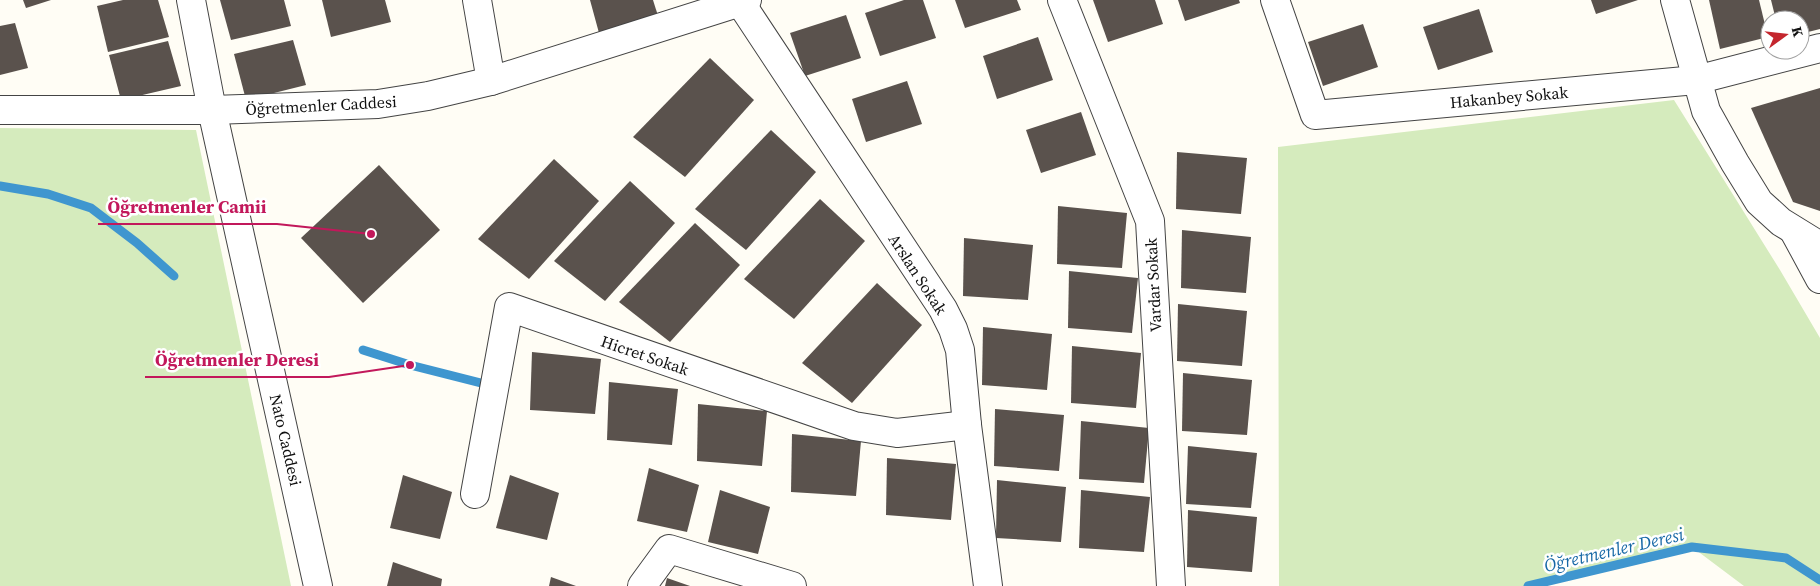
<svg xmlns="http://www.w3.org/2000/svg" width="1820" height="586" viewBox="0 0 1820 586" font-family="'Source Serif 4',serif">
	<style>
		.grass { fill: #d5ebbd }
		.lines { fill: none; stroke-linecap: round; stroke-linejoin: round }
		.stream { stroke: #3f96cf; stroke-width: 9 }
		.building { fill: #5a524d }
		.minor-casing { stroke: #444; stroke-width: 30 }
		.minor { stroke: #fff; stroke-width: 28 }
		.labels { text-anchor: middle; stroke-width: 5; stroke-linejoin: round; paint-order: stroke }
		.street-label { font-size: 16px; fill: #111; stroke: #fff }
		.water-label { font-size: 18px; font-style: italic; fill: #1768a6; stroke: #fff }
		.leader { fill: none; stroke: #c2185b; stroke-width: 2 }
		.callout-dot { fill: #c2185b; stroke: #fff; stroke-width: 2 }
		.callout-label { font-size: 18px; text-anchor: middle; font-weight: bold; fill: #c2185b; stroke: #fff; stroke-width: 5; stroke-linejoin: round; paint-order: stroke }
	</style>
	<rect width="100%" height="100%" fill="#fffdf5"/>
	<g class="grass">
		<polygon points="1674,100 1780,270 1820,338 1820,586 1744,586 1692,547 1528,586 1279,586 1278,147"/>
		<polygon points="0,128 196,130 291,586 0,586"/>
	</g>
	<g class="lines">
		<g class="stream">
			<polyline points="0,186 48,194 91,208 137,243 174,276"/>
			<polyline points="363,350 410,365 481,383"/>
			<polyline points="1528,586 1692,547 1786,558 1820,580"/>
		</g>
	</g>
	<g class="building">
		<polygon points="23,0 51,0 26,8"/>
		<polygon points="123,0 158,0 169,37 108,52 97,6"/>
		<polygon points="220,0 284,0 291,26 231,40"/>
		<polygon points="322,0 385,0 391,22 331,37"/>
		<polygon points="590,0 653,0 659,19 599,33"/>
		<polygon points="904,0 923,0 936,38 880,56 865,13"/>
		<polygon points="955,0 1017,0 1021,10 965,28"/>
		<polygon points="1093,0 1155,0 1163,24 1108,42"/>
		<polygon points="1178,0 1239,0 1240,3 1185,21"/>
		<polygon points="1591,0 1638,0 1596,14"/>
		<polygon points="1709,0 1759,0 1768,37 1720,49"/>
		<polygon points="1771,0 1820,0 1820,29 1800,34 1800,20 1776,20"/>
		<polygon points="1479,9 1493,52 1438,70 1423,27"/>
		<polygon points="846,15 861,58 805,76 790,33"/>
		<polygon points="15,23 28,68 0,75 0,26"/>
		<polygon points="1363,24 1378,67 1323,86 1308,42"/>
		<polygon points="1038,37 1053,80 997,99 983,56"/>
		<polygon points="293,40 306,85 246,100 234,54"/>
		<polygon points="168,41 181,86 121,100 109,55"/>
		<polygon points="710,58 754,100 685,177 633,137"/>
		<polygon points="907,81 922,124 866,142 852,99"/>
		<polygon points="1820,88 1820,211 1793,202 1751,108"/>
		<polygon points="1081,112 1096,155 1041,173 1026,130"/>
		<polygon points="771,130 816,172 746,250 695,209"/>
		<polygon points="1177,152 1247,158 1241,214 1176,209"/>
		<polygon points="554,159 599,201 529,279 478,239"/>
		<polygon points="379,165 440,230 363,303 301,238"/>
		<polygon points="630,181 675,223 605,301 554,261"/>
		<polygon points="820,199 865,241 794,319 744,279"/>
		<polygon points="1058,206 1127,213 1122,268 1057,264"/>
		<polygon points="695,223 740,265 670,342 619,302"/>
		<polygon points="1182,230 1251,237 1246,293 1181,288"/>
		<polygon points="964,238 1033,245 1028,300 963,296"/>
		<polygon points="1069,271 1138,278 1132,333 1068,328"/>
		<polygon points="877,283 922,325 852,403 802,363"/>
		<polygon points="1178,304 1247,311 1242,366 1177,361"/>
		<polygon points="983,327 1052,334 1047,390 982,385"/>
		<polygon points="1072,346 1141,353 1136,408 1071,403"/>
		<polygon points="532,352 601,359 595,414 530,410"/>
		<polygon points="1183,373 1252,380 1247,435 1182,431"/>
		<polygon points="609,382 678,389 672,445 607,440"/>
		<polygon points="698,404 767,411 762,466 697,461"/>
		<polygon points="995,409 1064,415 1059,471 994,466"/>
		<polygon points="1081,421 1149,428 1144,483 1079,479"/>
		<polygon points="792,434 861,441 856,496 791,492"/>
		<polygon points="1188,446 1257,453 1251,508 1186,504"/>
		<polygon points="887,458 956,464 951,520 886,515"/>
		<polygon points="649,468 699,485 687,532 637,521"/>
		<polygon points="403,475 452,492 440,539 390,528"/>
		<polygon points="510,475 559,493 547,540 496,528"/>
		<polygon points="997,480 1066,487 1061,542 996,538"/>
		<polygon points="720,490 770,507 758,554 708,542"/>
		<polygon points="1081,490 1150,497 1144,552 1079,548"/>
		<polygon points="1188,510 1257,517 1252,572 1187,567"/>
		<polygon points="393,562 442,579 441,586 387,586"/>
		<polygon points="551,577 576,586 549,586"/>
		<polygon points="667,578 690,586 665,586"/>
	</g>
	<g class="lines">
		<g class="minor-casing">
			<g id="minor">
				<polyline points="191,0 212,110 318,586"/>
				<polyline points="477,0 491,81"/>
				<polyline points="1062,0 1150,221 1171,586"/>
				<polyline points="1275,0 1315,115 1696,80 1820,48"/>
				<polyline points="1675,0 1706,111 1735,163 1759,202 1781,222 1820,246"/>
				<polyline points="740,2 943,309 953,329 960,350 967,425 988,586"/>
				<polyline points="0,110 212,110 378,104 428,96 491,81 747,0"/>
				<polyline points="1794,231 1820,279"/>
				<polyline points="475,494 509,307 854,426 897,433 967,425"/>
				<polyline points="642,586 669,549 792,586"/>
			</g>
		</g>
		<use href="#minor" class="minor"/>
	</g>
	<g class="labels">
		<g class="street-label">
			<text transform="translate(1509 97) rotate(-5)" y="6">Hakanbey Sokak</text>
			<text transform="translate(321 105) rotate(-3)" y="6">Öğretmenler Caddesi</text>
			<text transform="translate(918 274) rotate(57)" y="6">Arslan Sokak</text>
			<text transform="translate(1153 285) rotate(-93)" y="6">Vardar Sokak</text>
			<text transform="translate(645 355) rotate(19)" y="6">Hicret Sokak</text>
			<text transform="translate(286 440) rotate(77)" y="6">Nato Caddesi</text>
		</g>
		<g class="water-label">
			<text transform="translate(1614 550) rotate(-13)" y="6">Öğretmenler Deresi</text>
		</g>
	</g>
	<path class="leader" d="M371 234L277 224H98M410 365L329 377H145"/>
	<g class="callout-dot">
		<circle cx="371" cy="234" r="5"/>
		<circle cx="410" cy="365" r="5"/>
	</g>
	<g class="callout-label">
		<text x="187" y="213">Öğretmenler Camii</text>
		<text x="237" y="366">Öğretmenler Deresi</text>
	</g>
	<g transform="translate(1785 35) rotate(75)"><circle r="24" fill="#ffffff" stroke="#a0a0a0"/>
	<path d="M0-4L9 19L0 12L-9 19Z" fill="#c4262e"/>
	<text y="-8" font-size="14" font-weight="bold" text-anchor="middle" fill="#111111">K</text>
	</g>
</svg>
